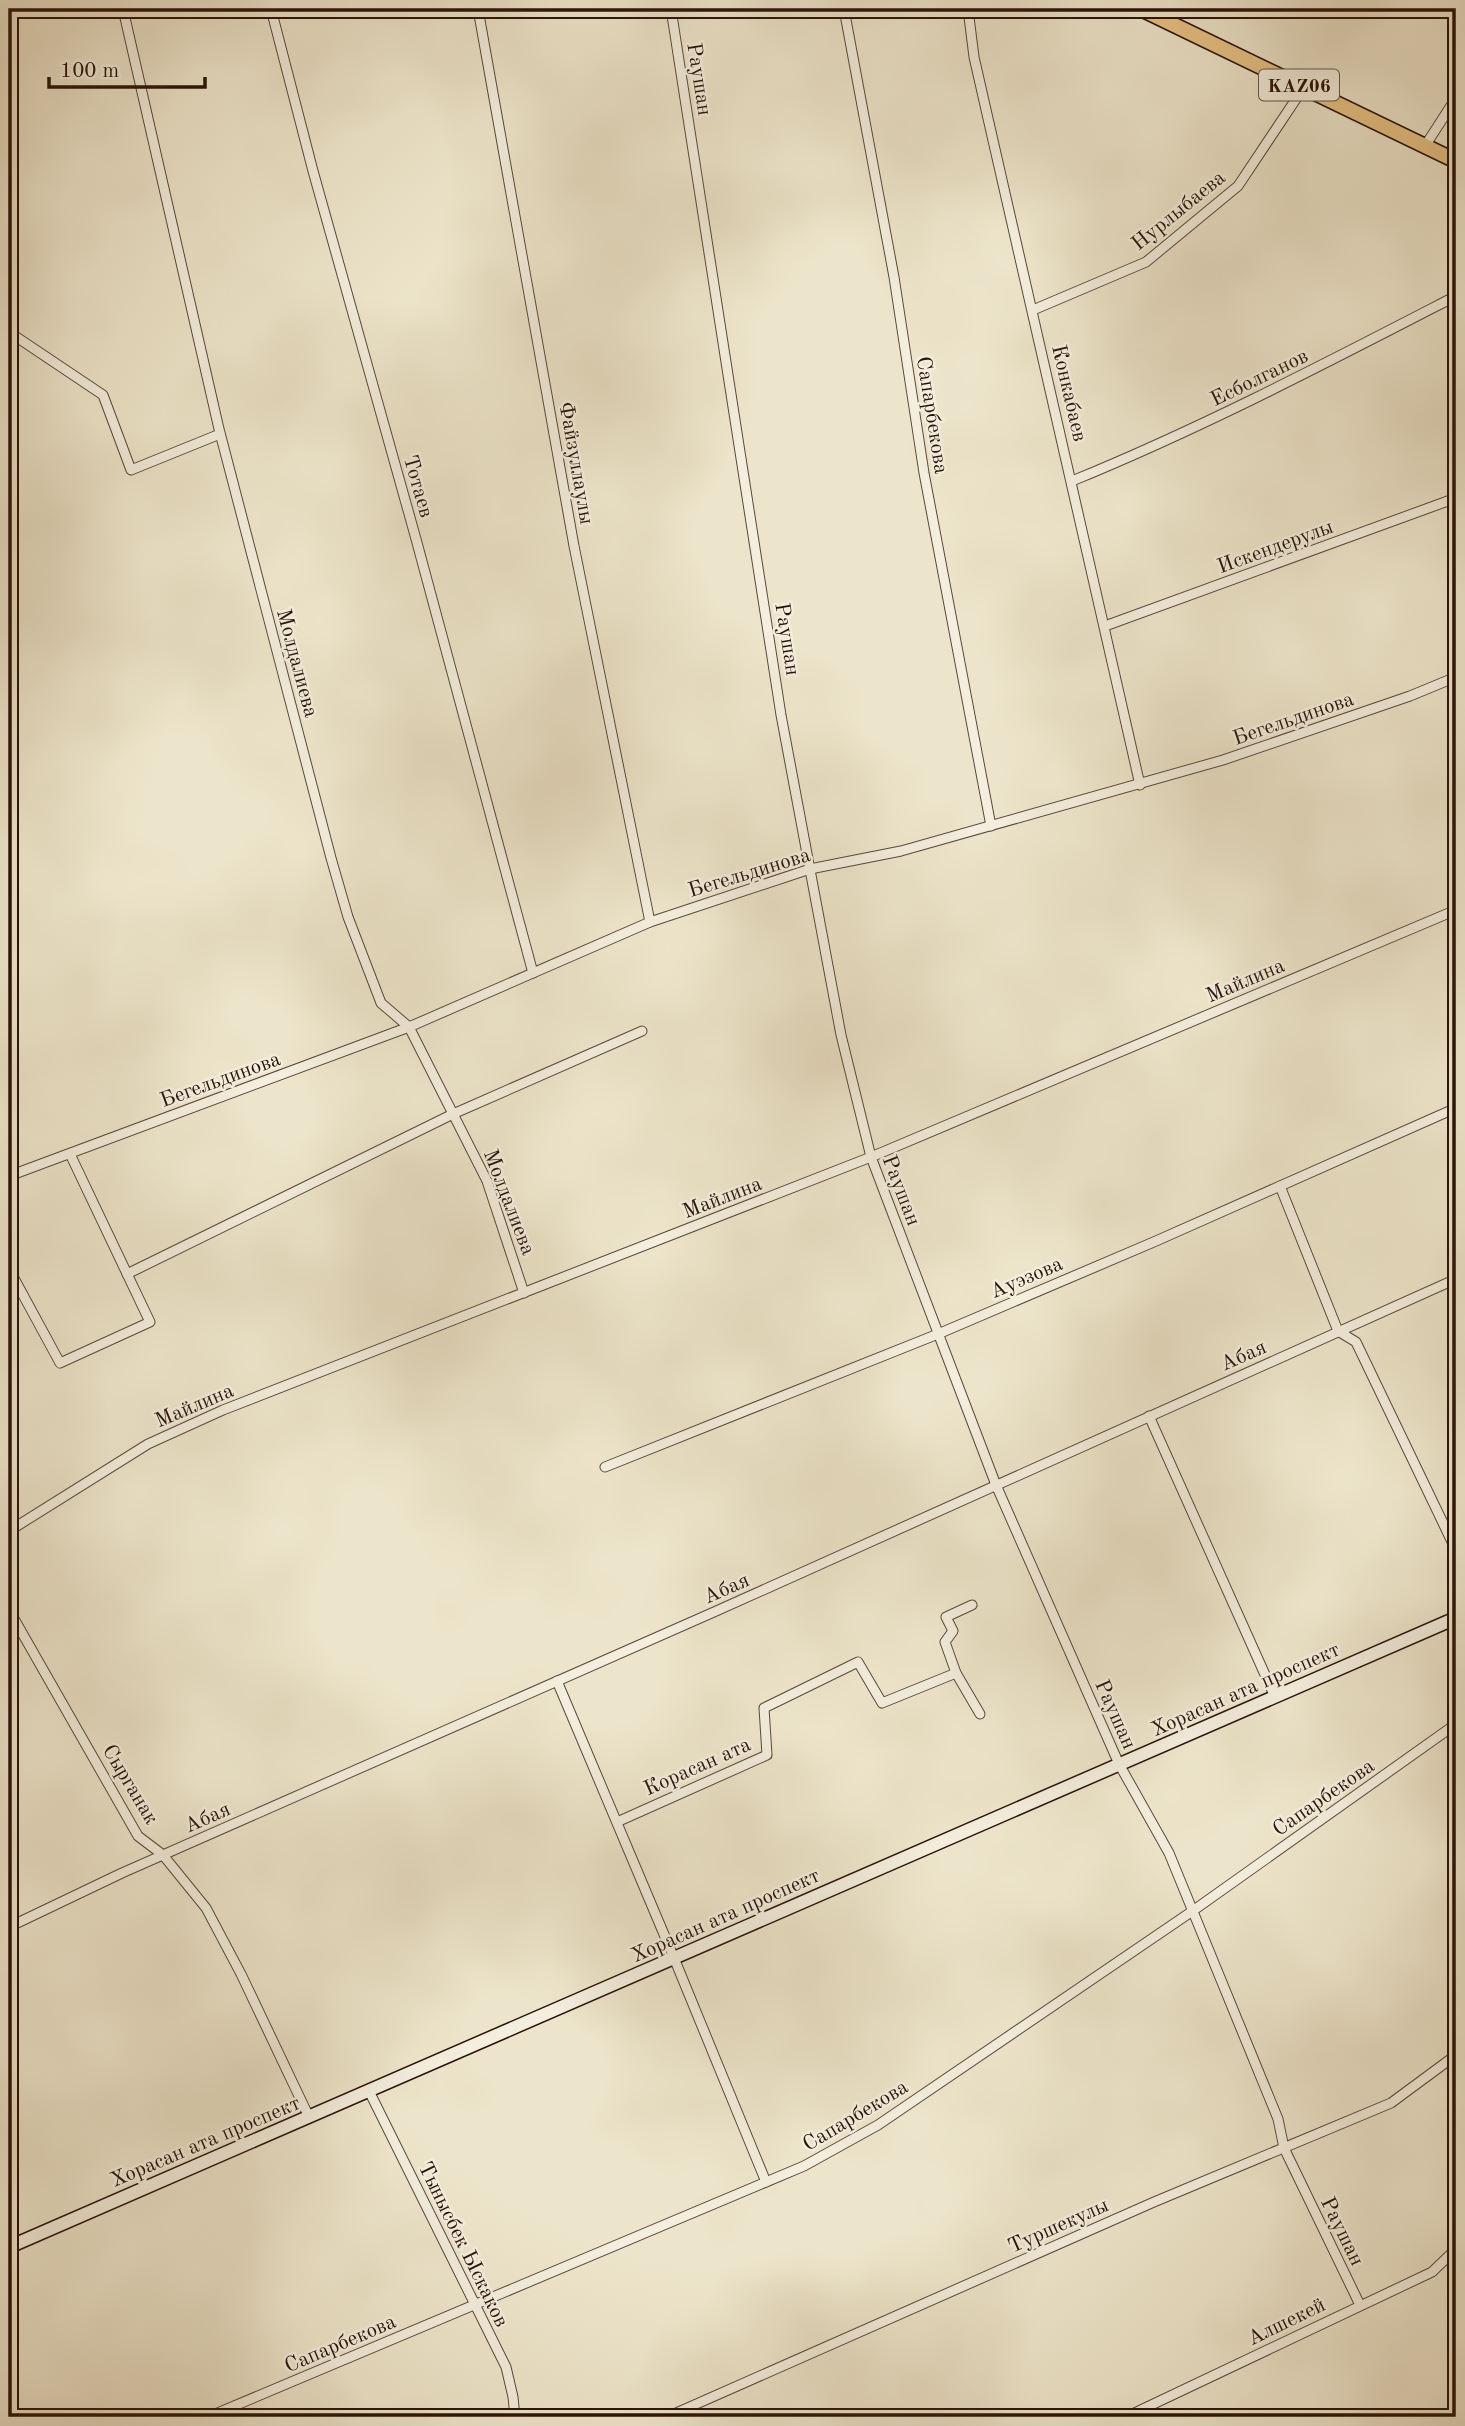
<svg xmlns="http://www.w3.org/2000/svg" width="1465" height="2426" viewBox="0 0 1465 2426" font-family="'Old Standard TT',serif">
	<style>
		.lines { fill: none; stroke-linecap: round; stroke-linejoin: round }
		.minor-casing { stroke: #5a483a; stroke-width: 11 }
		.secondary-casing { stroke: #291309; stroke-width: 15 }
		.primary-casing { stroke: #291309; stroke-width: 17 }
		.minor { stroke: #f3eedd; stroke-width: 9 }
		.secondary { stroke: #f3eedd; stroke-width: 12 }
		.primary { stroke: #e6c286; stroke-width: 14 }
		.labels { text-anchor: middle; stroke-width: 5; stroke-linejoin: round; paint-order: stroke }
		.shield { fill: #f3eedd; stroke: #665549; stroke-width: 2 }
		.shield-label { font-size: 19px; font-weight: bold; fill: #291309 }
		.street-label { font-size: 21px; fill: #291309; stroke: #f3eedd }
	</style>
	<rect width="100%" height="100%" fill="#ede5cb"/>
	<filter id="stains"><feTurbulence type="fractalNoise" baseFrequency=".00286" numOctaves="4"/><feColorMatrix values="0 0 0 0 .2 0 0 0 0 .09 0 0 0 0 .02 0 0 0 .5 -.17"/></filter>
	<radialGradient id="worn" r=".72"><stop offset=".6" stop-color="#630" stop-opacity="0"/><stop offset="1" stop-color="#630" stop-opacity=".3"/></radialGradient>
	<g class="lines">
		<g class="minor-casing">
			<g id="minor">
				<polyline points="123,9 219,429 331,858 348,917 381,1003 409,1027 487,1181 524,1293"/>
				<polyline points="271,9 313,171 416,539 533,973"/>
				<polyline points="478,9 574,546 650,922"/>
				<polyline points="671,9 781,715 841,1035 871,1157 996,1485 1119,1764 1169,1853 1278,2119 1284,2148 1360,2305"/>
				<polyline points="844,9 894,277 924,473 991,826"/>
				<polyline points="968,9 974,57 1140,785"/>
				<polyline points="1425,146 1456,98"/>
				<polyline points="1033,310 1146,262 1238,186 1304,87"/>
				<polyline points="9,332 103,395 131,470 220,434"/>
				<path d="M 1072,481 C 1204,427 1330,361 1456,296"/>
				<polyline points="1105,626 1456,498"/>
				<polyline points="9,1176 409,1027 650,922 810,869 901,851 1223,760 1410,696 1456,677"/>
				<polyline points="1280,1186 1338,1331 1356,1342 1456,1550"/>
				<polyline points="9,1269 60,1363 150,1322 70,1154"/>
				<polyline points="127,1274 453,1114 642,1031"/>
				<polyline points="1149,1416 1275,1697"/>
				<polyline points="605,1467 938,1334 1156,1241 1456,1108"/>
				<polyline points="9,1531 148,1444 223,1410 871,1157 1456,910"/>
				<polyline points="9,1610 138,1836 163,1855 206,1908 241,1974 309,2117"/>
				<polyline points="956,1673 980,1714"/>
				<polyline points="557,1681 674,1958 766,2182"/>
				<polyline points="617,1822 767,1755 764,1708 858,1662 882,1703 956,1673 945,1642 953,1631 946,1617 972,1605"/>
				<polyline points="9,1927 122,1873 714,1612 1456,1279"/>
				<polyline points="369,2091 506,2367 513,2397 515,2417"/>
				<polyline points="208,2417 804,2166 878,2125 1194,1910 1456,1724"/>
				<polyline points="667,2417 1154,2202 1391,2103 1456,2055"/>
				<polyline points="1126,2417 1432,2272 1456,2249"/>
			</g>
		</g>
		<g class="secondary-casing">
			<polyline id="secondary" points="9,2247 1456,1618"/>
		</g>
		<g class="primary-casing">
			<polyline id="primary" points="1141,9 1456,161"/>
		</g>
		<use href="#minor" class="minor"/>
		<use href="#secondary" class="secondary"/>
		<use href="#primary" class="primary"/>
	</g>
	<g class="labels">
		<rect class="shield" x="1259" y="69.5" width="80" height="31" rx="5"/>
		<g class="shield-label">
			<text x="1299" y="92">KAZ06</text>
		</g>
		<g class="street-label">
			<text transform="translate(700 79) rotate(81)" y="7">Раушан</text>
			<text transform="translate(1178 210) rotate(-39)" y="7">Нурлыбаева</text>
			<text transform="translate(1259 377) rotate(-26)" y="7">Есболганов</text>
			<text transform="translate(1070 393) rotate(77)" y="7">Конкабаев</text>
			<text transform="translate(933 415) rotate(81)" y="7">Сапарбекова</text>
			<text transform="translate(577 463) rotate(80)" y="7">Файзуллаулы</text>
			<text transform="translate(419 486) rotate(74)" y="7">Тотаев</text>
			<text transform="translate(1275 546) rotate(-20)" y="7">Искендерулы</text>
			<text transform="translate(788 639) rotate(81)" y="7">Раушан</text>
			<text transform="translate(298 663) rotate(75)" y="7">Молдалиева</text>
			<text transform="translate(1293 718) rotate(-19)" y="7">Бегельдинова</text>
			<text transform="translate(749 872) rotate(-17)" y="7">Бегельдинова</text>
			<text transform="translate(1245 980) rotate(-23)" y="7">Майлина</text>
			<text transform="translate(220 1079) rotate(-20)" y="7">Бегельдинова</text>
			<text transform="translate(902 1190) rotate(69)" y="7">Раушан</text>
			<text transform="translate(722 1197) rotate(-21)" y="7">Майлина</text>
			<text transform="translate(510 1202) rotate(69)" y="7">Молдалиева</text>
			<text transform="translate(1026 1277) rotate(-23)" y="7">Ауэзова</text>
			<text transform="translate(1243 1355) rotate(-24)" y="7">Абая</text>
			<text transform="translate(194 1405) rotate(-23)" y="7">Майлина</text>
			<text transform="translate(726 1588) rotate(-24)" y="7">Абая</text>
			<text transform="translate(1245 1689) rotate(-24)" y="7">Хорасан ата проспект</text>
			<text transform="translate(1116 1714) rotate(66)" y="7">Раушан</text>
			<text transform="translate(697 1766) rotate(-24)" y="7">Корасан ата</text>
			<text transform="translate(131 1784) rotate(59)" y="7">Сырганак</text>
			<text transform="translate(1323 1797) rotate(-35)" y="7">Сапарбекова</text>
			<text transform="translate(207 1817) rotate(-24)" y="7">Абая</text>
			<text transform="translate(725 1915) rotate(-24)" y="7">Хорасан ата проспект</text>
			<text transform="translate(855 2115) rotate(-31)" y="7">Сапарбекова</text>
			<text transform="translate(205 2141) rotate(-23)" y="7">Хорасан ата проспект</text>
			<text transform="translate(1058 2225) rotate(-24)" y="7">Туршекулы</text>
			<text transform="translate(1343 2231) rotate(64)" y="7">Раушан</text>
			<text transform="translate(464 2244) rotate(64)" y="7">Тынысбек Ыскаков</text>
			<text transform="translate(1286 2321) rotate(-26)" y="7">Алшекей</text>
			<text transform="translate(340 2343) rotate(-23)" y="7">Сапарбекова</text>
		</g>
	</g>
	<rect width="1465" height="2426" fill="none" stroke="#ede5cb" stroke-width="35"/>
	<rect x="10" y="10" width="1444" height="2405" fill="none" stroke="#291309" stroke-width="3.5"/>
	<rect x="18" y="18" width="1430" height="2391" fill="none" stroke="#291309" stroke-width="2"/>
	<path d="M49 77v10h156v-10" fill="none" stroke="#291309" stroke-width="3.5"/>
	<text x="60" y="77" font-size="21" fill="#291309" stroke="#f3eedd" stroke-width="5" paint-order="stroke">100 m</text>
	<rect width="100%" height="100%" filter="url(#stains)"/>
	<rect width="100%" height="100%" fill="url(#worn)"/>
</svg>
